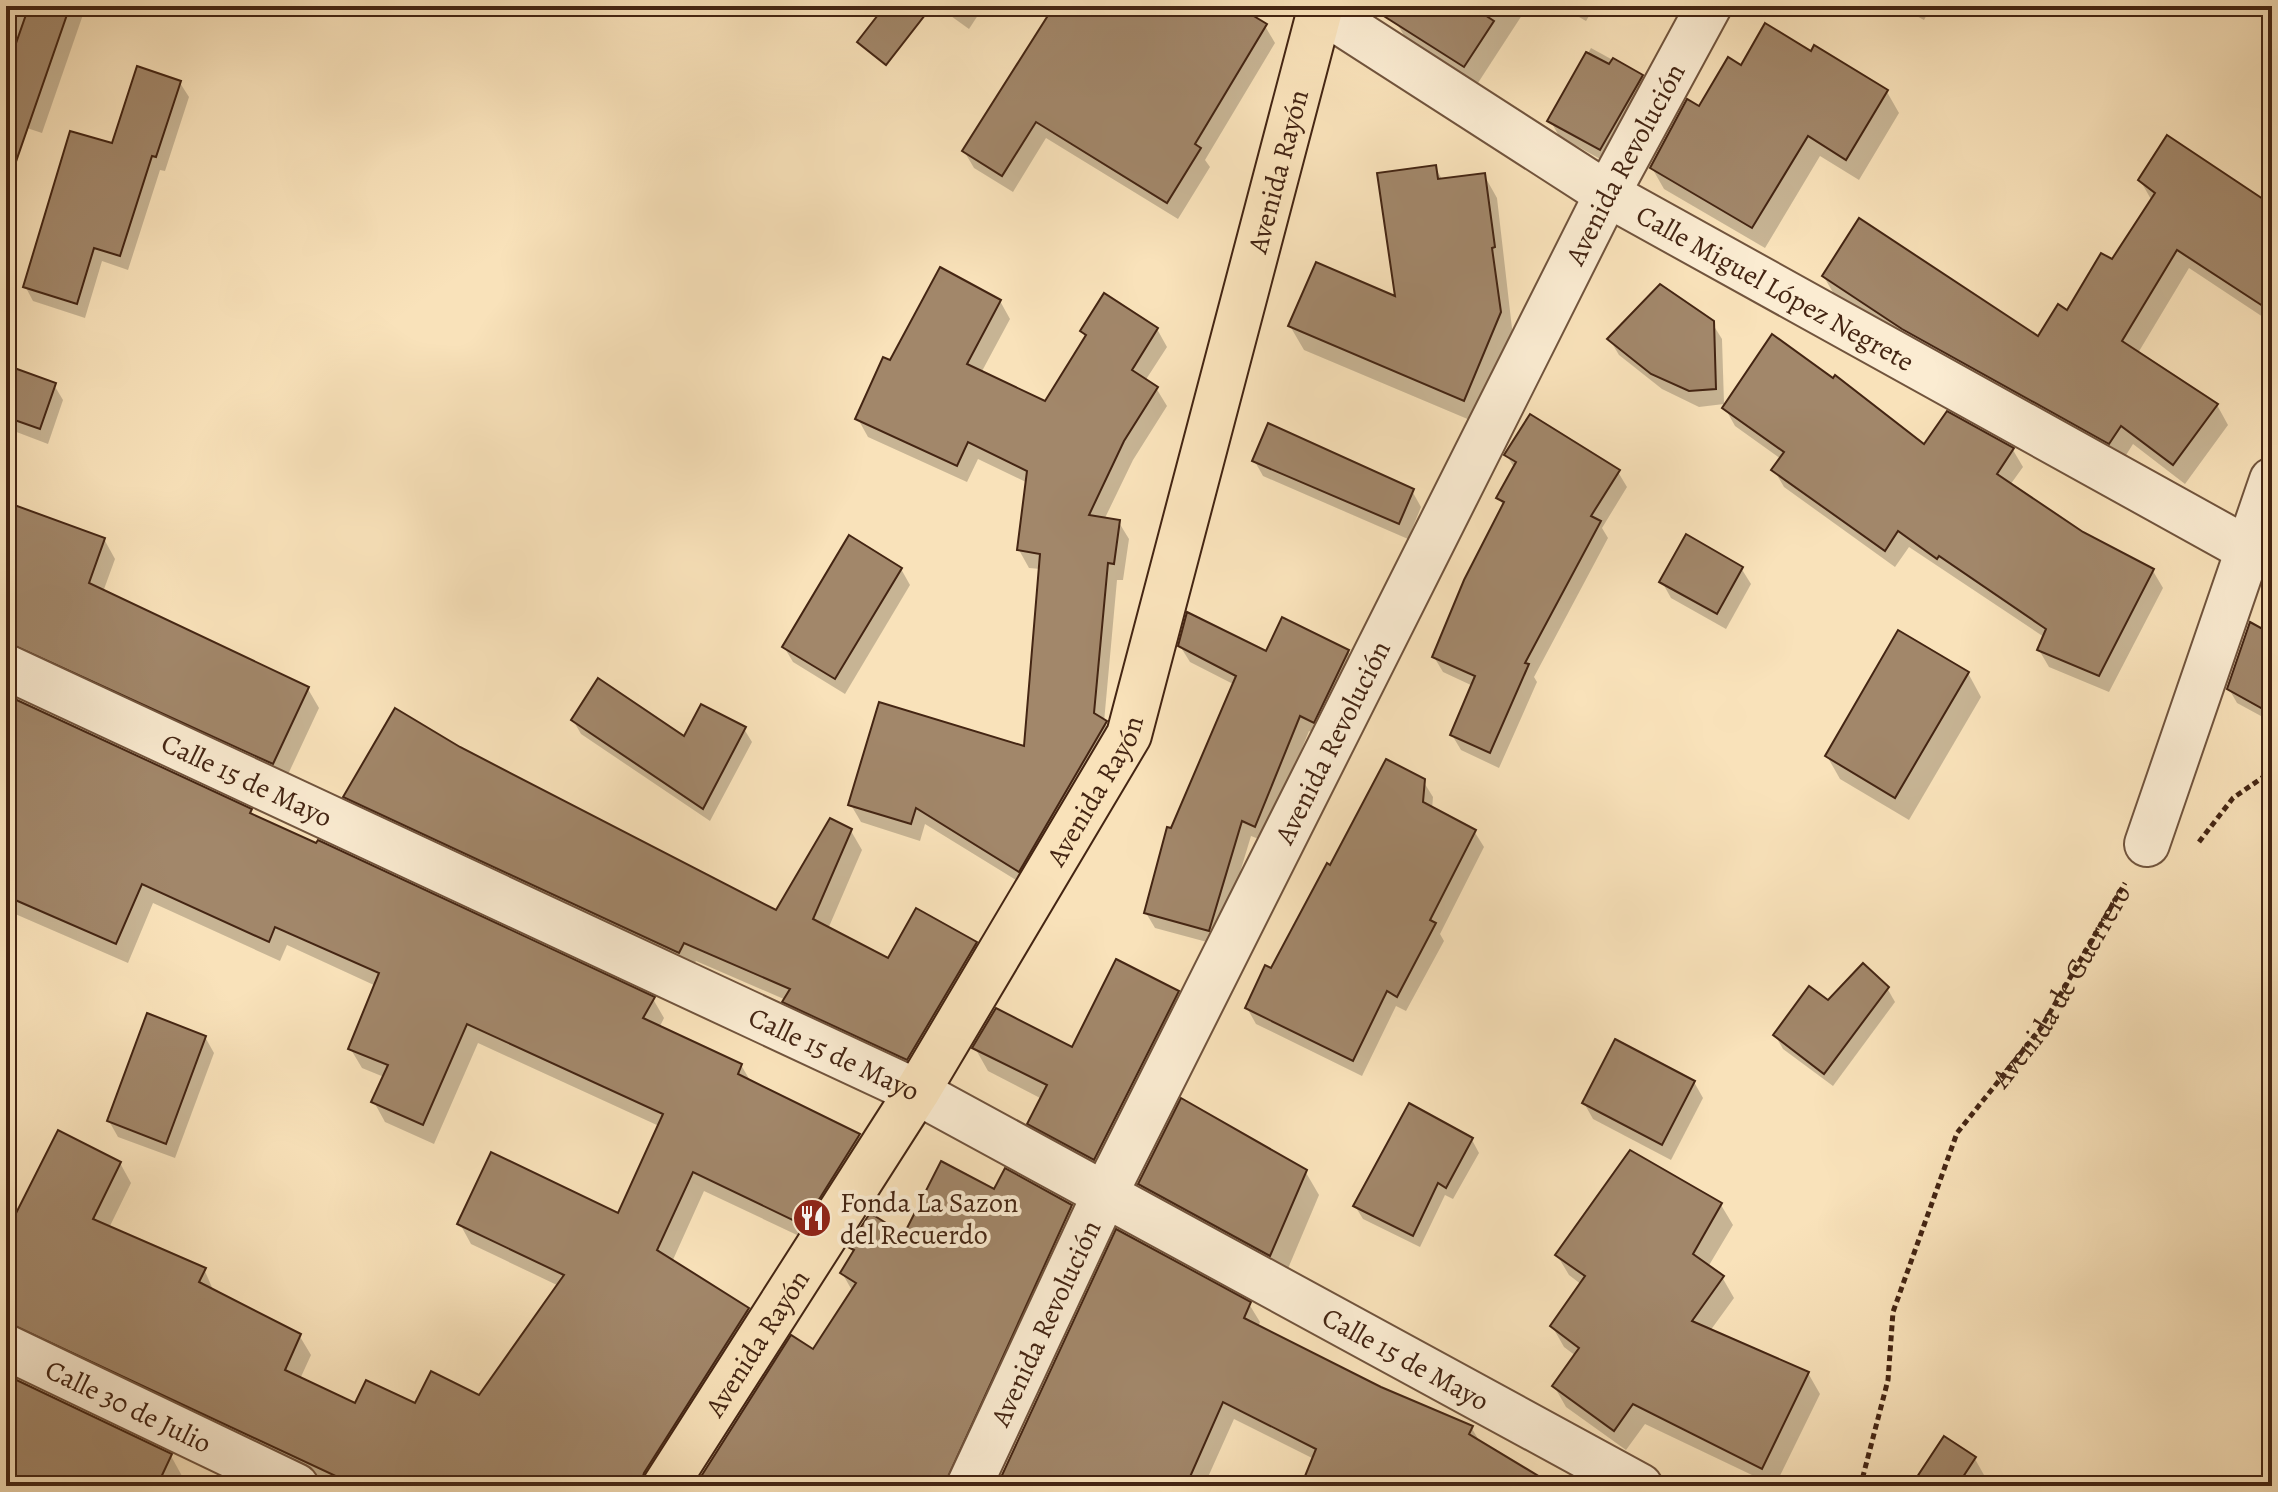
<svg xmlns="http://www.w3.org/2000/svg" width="2278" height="1492" viewBox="0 0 2278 1492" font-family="Alegreya,serif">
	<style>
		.shadow { fill: #0003; fill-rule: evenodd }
		.building { fill: #a2876a; stroke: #442513; stroke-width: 2 }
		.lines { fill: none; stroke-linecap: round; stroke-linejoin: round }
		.street-casing { stroke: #71543d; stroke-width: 48 }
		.primary-casing { stroke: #442513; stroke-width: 48 }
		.path { stroke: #442513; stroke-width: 5; stroke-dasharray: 6 4; stroke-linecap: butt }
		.street { stroke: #fbecd2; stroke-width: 44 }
		.primary { stroke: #f9e2ba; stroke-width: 44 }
		.labels { text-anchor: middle; stroke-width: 8; stroke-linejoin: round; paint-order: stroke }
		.street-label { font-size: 28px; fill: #442513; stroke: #fbecd2 }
		.poi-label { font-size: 28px; fill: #442513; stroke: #fbecd2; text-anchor: start }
	</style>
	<rect width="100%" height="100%" fill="#f9e2ba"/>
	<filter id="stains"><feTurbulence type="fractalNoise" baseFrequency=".0025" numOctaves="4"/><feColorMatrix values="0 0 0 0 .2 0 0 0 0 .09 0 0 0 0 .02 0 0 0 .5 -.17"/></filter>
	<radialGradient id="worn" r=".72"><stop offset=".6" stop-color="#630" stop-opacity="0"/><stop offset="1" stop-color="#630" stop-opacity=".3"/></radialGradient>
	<g class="shadow">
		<polygon points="6,6 86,6 42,133 6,121"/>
		<polygon points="937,6 984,6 969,29"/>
		<polygon points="1056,6 1233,6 1265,26 1275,43 1205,160 1210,167 1178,219 1046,138 1013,192 974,168 964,151"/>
		<polygon points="1406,6 1528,6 1476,86 1408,42 1396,22"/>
		<polygon points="1560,6 1595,6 1586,21"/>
		<polygon points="1898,6 1932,6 1924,20"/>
		<polygon points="1591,48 1642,76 1651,92 1609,164 1559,136 1550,120"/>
		<polygon points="1741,68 1887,92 1899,113 1859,180 1820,156 1765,248 1664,189 1652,168 1700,108"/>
		<polygon points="180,83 189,97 165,171 160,170 128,270 102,261 85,318 33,301 25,286 113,146"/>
		<polygon points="1435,167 1443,181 1484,175 1497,198 1513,337 1477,423 1304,350 1290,326 1397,299"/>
		<polygon points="2140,180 2272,207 2272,323 2189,268 2138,353 2217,405 2228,425 2185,484 2133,444 2121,463 1835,296 1824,277 2039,338 2113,262 2152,201"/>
		<polygon points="1000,301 1010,319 981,373 1046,404 1086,339 1082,331 1157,329 1167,347 1145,381 1156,388 1167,406 1133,460 1104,520 1118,521 1129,539 1123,580 1117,580 1104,722 1116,740 1029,888 925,824 920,841 861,822 851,805 1025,749 1041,569 1029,568 1019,550 1028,483 978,459 967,482 868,437 858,419 891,363"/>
		<polygon points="1712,323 1722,339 1724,404 1699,407 1662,389 1619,355 1610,340"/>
		<polygon points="6,367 54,385 63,400 48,444 6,428"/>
		<polygon points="1725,408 1924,447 1947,414 2013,450 2023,467 2010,485 2082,534 2153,571 2163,588 2109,692 2049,667 2039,650 2044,637 1909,547 1895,567 1784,487 1774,470 1781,459 1735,426"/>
		<polygon points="1506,454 1618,472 1627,487 1602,528 1608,538 1534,677 1537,682 1499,768 1461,750 1452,735 1473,686 1443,672 1434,657 1504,507 1499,498 1515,469"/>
		<polygon points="1254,460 1412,491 1421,507 1408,539 1263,476"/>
		<polygon points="6,504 104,539 115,559 103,592 308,689 319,708 284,783 6,665"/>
		<polygon points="1741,568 1751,584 1726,629 1671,598 1662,582"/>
		<polygon points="901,569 910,585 845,694 793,662 784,647"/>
		<polygon points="2272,636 2272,722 2237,703 2229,689"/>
		<polygon points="1180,646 1267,654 1348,651 1357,667 1323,737 1309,731 1264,841 1251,836 1218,945 1155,928 1146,913 1172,830 1235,685 1190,662"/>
		<polygon points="1968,673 1981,697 1909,820 1840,779 1827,756"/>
		<polygon points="6,697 250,811 254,818 653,999 664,1018 659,1028 741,1065 751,1082 858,1135 870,1155 814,1243 704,1191 672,1262 748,1310 759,1329 659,1486 326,1486 30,1344 6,1345 6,1233 59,1132 120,1163 131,1183 109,1228 204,1269 214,1292 299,1335 311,1355 300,1379 356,1406 416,1406 480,1397 559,1286 471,1244 460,1224 619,1216 659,1126 478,1043 434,1144 385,1122 374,1102 384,1077 362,1068 350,1048 376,986 287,945 280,961 153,903 128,963 6,910"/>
		<polygon points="573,720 684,739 744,729 752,742 710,821 581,734"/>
		<path d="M 459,749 L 776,912 L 851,831 L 862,850 L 828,929 L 889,961 L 976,943 L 987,963 L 918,1078 L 796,1021 L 786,1000 L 696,961 L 690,971 L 357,816 L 346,797 ZM 970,951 L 974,951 L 904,1069 L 900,1067 Z"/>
		<polygon points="1423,781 1433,797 1432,809 1474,831 1484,847 1440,934 1444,941 1406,1011 1396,1006 1362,1076 1256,1024 1247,1008 1331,868"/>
		<polygon points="1887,988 1895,1002 1833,1086 1783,1049 1775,1035 1829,1003"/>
		<polygon points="1177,993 1191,1016 1108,1182 1043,1147 1030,1124 1042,1099 988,1071 975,1048 1073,1050"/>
		<polygon points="205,1037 214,1053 175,1158 118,1137 109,1121"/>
		<polygon points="1694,1082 1703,1098 1671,1160 1593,1119 1584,1103"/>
		<polygon points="1472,1140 1479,1153 1453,1199 1445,1195 1420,1247 1363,1219 1355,1206"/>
		<polygon points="1305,1171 1319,1195 1284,1278 1154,1207 1140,1184"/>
		<polygon points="995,1192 1071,1207 1082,1226 961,1486 710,1486 814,1352 853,1292 842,1273 854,1254 850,1247 904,1237"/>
		<polygon points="1721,1205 1733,1225 1708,1267 1722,1277 1734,1298 1710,1331 1808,1373 1820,1394 1775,1486 1645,1424 1626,1450 1566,1407 1554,1386 1576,1356 1564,1347 1552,1326 1582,1285 1569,1275 1557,1255"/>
		<polygon points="1249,1304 1260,1322 1258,1327 1380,1389 1471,1427 1480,1442 1552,1486 1303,1486 1314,1459 1234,1419 1204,1486 999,1486"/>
		<polygon points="6,1377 171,1456 182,1476 177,1486 6,1486"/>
		<polygon points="1975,1459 1984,1475 1976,1486 1913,1486"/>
	</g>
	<g class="building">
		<polygon points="29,6 70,6 12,173 6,172 6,72"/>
		<polygon points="885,6 932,6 886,65 857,42"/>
		<polygon points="1054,6 1237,6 1267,24 1195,144 1201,148 1167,203 1036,122 1002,176 962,151"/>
		<polygon points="1368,6 1471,6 1494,21 1464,67"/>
		<polygon points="1765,23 1811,51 1814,45 1888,90 1846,160 1808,136 1752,228 1650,168 1687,99 1699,106 1728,57 1741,65"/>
		<polygon points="1586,52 1609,64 1613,58 1643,75 1600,150 1547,121"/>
		<polygon points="137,66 181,81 156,157 152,156 120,256 94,248 77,304 23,287 70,131 112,143"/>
		<polygon points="2167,135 2272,205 2272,312 2177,250 2122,341 2218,404 2173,465 2121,426 2109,444 1902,329 1822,276 1859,218 2038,336 2058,304 2067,310 2101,253 2112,259 2155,193 2138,180"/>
		<polygon points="1436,165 1438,179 1485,173 1495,247 1492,248 1501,312 1464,401 1288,326 1316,262 1395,296 1377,173"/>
		<polygon points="940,267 1001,300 967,364 1045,401 1086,335 1080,331 1104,293 1158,328 1132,370 1158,387 1124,441 1089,515 1120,520 1114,564 1108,563 1094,713 1107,721 1019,872 916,808 911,824 848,805 879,702 1024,746 1040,554 1017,550 1027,471 968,442 957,466 855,419 883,357 890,360"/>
		<polygon points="1660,284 1714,321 1716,389 1689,391 1651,374 1607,339"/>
		<polygon points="1772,334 1833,378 1835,375 1924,444 1947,411 2014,448 1997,474 2083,532 2154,569 2099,676 2037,650 2046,629 1939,556 1937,559 1898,531 1885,551 1771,470 1784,452 1722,408"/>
		<polygon points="6,365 56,383 40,429 6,417"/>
		<polygon points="1530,414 1620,470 1591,516 1601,521 1525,663 1529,664 1490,753 1450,735 1475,676 1432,657 1464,580 1504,502 1496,498 1516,462 1504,455"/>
		<polygon points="1268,423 1414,489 1399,524 1252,461"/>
		<polygon points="6,502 105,538 89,583 309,687 273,764 6,642"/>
		<polygon points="1686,534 1743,567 1717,614 1659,582"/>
		<polygon points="849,535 902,568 835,679 782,647"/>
		<polygon points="1187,612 1266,651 1282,617 1349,650 1314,723 1300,716 1255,827 1242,821 1209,931 1144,913 1167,827 1171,828 1236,676 1178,646"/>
		<polygon points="2250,622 2272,634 2272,714 2227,689"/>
		<polygon points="1898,630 1969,672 1895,798 1825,756"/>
		<polygon points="598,678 684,736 701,704 746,727 703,809 571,720"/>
		<polygon points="6,695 252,809 250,813 316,843 318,840 655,997 643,1018 742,1064 738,1074 860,1134 803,1225 693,1172 657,1250 749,1308 644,1473 640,1486 357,1486 6,1322 6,1233 58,1130 121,1162 93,1219 206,1268 199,1282 301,1334 285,1370 355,1403 366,1380 415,1403 431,1371 479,1395 564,1275 457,1224 491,1152 618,1213 663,1114 467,1024 423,1125 371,1102 388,1065 348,1049 379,973 275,927 269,942 142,884 116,944 6,896"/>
		<polygon points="395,708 460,747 776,910 830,818 852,829 813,919 888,958 916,908 977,942 907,1060 782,1002 790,989 684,943 679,953 343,797"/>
		<polygon points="1386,759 1425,779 1423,802 1476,830 1430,920 1436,923 1397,997 1387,991 1353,1061 1245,1008 1265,965 1271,968 1327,863 1330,865"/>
		<polygon points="1116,959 1179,991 1094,1160 1027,1124 1047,1085 972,1048 996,1008 1072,1047"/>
		<polygon points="1863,963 1889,987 1824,1074 1773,1035 1809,986 1828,1000"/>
		<polygon points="147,1013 206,1036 166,1144 107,1121"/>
		<polygon points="1615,1039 1695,1081 1662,1145 1582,1103"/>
		<polygon points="1181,1098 1307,1170 1270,1256 1138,1184"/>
		<polygon points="1409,1103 1473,1138 1446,1188 1438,1183 1413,1236 1353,1206"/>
		<polygon points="1630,1150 1722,1203 1693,1254 1724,1276 1692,1321 1809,1372 1762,1469 1633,1404 1614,1431 1552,1386 1579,1348 1550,1326 1585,1276 1555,1255"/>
		<polygon points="941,1161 994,1189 1005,1168 1072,1205 944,1486 695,1486 791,1335 813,1349 856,1283 840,1273 854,1250 848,1247 870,1213 904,1234"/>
		<polygon points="1116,1229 1251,1302 1244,1318 1381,1387 1473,1426 1469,1434 1555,1486 1301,1486 1316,1449 1223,1402 1186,1486 997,1486"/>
		<polygon points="6,1375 172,1454 157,1486 6,1486"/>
		<polygon points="1944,1436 1976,1457 1957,1486 1911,1486"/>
	</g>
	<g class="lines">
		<g class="street-casing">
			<g id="street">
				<path id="s2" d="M 1315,6 L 1607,194 L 2247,549"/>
				<path id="s3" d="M 6,667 L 917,1092 L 1640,1486"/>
				<polyline points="2147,844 2272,480"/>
				<path id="s4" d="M 6,1347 L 296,1486"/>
				<path id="s5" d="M 969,1486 L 1105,1194 L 1607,194 L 1709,6"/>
			</g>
		</g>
		<g class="primary-casing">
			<g id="primary">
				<path id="s6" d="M 665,1486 L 917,1092 L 1129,735 L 1321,6"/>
			</g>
		</g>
		<g class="path">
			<polyline points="2199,842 2233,798 2272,771"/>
			<path id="s1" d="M 1857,1486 L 1862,1480 L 1888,1380 L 1893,1312 L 1957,1133 L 2041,1028 L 2125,883"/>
		</g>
		<use href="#street" class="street"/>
		<use href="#primary" class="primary"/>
	</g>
	<defs>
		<g id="restaurant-disc" transform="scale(2)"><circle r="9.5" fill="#8f2418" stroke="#fbecd2"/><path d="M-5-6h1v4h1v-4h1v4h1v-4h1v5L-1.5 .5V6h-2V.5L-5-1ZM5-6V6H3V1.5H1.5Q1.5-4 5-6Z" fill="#fff"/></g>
	</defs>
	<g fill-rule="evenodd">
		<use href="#restaurant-disc" x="812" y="1218"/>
	</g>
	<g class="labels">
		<g class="street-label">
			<text dy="10" stroke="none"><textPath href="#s5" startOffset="1476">Avenida Revolución</textPath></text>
			<text dy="10" stroke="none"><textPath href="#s6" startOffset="1466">Avenida Rayón</textPath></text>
			<text dy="10" stroke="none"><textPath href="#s2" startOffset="540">Calle Miguel López Negrete</textPath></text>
			<text dy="10" stroke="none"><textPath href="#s5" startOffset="828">Avenida Revolución</textPath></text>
			<text dy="10" stroke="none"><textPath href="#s3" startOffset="266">Calle 15 de Mayo</textPath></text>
			<text dy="10" stroke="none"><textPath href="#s6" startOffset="818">Avenida Rayón</textPath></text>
			<text dy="10" stroke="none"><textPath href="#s1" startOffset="550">Avenida de Guerrero</textPath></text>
			<text dy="10" stroke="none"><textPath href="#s3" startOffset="914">Calle 15 de Mayo</textPath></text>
			<text dy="10" stroke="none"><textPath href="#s5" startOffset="180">Avenida Revolución</textPath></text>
			<text dy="10" stroke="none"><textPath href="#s6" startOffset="170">Avenida Rayón</textPath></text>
			<text dy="10" stroke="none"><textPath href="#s3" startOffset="1562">Calle 15 de Mayo</textPath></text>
			<text dy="10" stroke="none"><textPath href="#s4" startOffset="136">Calle 30 de Julio</textPath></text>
		</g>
		<g class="poi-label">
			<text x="840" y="1212">Fonda La Sazon<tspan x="840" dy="32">del Recuerdo</tspan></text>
		</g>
	</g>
	<rect width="2278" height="1492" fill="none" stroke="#f9e2ba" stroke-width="32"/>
	<rect x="8" y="8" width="2262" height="1476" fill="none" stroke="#442513" stroke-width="4"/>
	<rect x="16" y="16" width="2246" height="1460" fill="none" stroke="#442513" stroke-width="2"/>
	<rect width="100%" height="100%" filter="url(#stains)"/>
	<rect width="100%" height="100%" fill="url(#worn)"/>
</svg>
